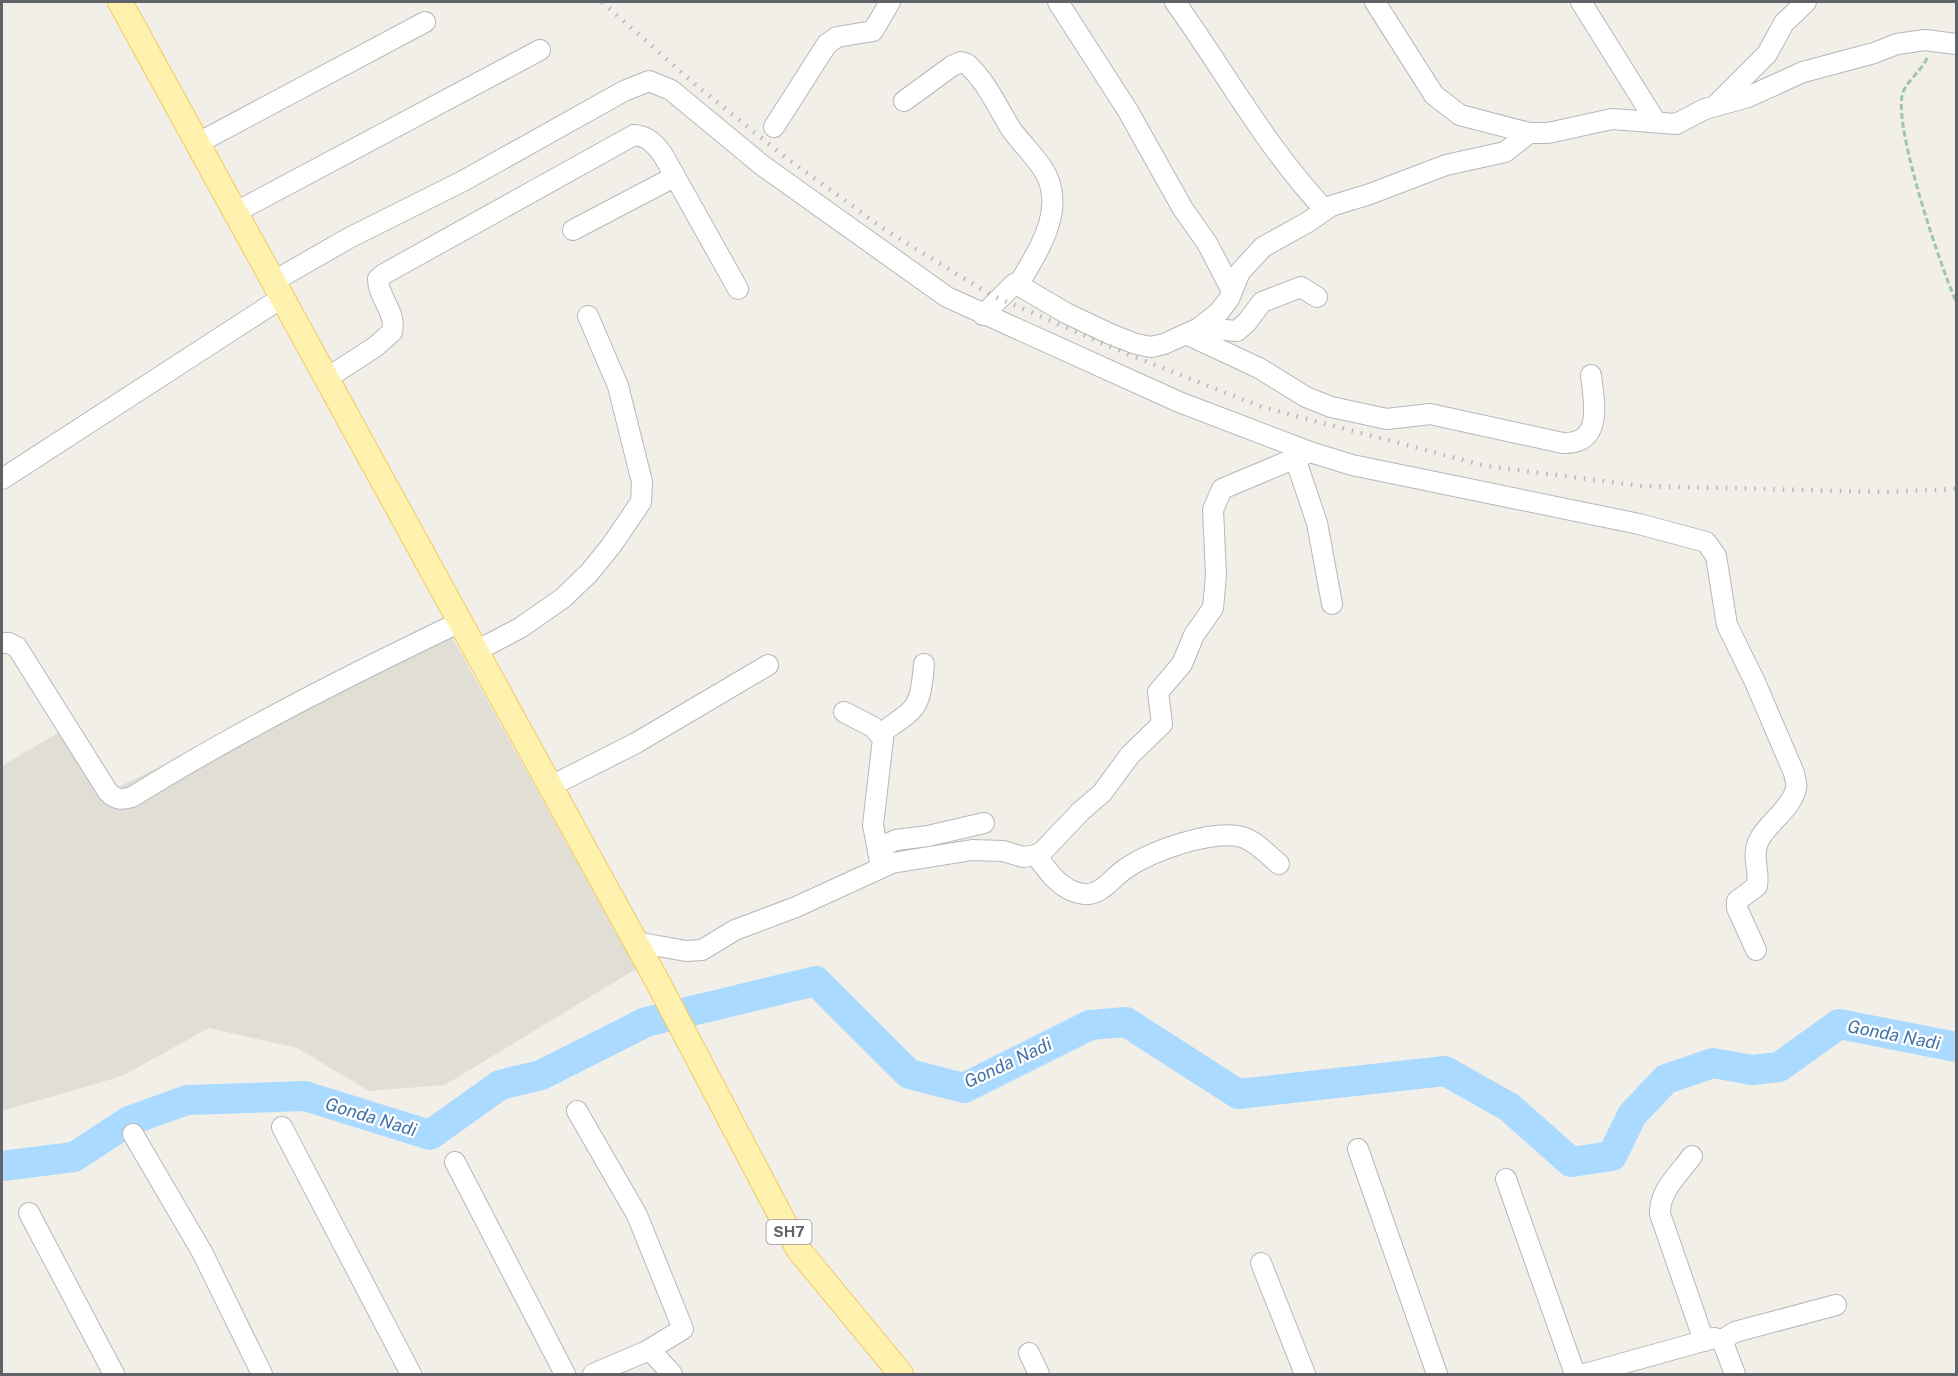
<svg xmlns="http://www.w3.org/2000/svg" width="1958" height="1376" viewBox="0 0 1958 1376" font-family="'Public Sans',sans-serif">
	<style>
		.education { fill: #e1ded6 }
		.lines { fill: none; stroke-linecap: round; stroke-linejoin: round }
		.river { stroke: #aadaff; stroke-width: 30 }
		.minor-casing { stroke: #b5b8bc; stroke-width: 22 }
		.major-casing { stroke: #f2c960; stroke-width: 26 }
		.path { stroke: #9cc7a9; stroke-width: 3; stroke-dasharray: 6 3; stroke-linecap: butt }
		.minor { stroke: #fff; stroke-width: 20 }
		.major { stroke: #fff2af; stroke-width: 24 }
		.rail { stroke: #b6b7b8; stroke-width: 4.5; stroke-dasharray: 1.5 8; stroke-linecap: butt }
		.labels { text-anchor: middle; stroke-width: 4.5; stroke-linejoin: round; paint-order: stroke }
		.shield { fill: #fff; stroke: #8f9295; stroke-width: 1.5 }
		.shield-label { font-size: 15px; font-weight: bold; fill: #5f6368 }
		.water-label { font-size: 18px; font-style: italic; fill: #4174aa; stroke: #fff }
	</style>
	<rect width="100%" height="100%" fill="#f1efe8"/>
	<polygon class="education" points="447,628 636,969 445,1085 369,1091 297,1048 209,1028 122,1076 2,1111 2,766 68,727 108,792"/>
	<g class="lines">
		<polyline class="river" points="2,1166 74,1157 129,1121 187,1100 305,1096 430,1135 500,1085 541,1075 646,1022 816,981 909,1074 964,1088 1090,1025 1126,1022 1238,1094 1445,1071 1509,1107 1571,1162 1612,1156 1632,1115 1666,1079 1713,1063 1752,1070 1779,1067 1839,1024 1956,1047"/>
		<g class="minor-casing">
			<g id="minor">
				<polyline points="1058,2 1128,111 1183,209 1207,243 1231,289"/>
				<path d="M 1175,2 C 1226,73 1265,146 1325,210"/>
				<polyline points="1375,2 1434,95 1460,115 1529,133"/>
				<polyline points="1581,2 1656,122"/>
				<path d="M 904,101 L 952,66 L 961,62 L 967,64 C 986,81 998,108 1011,129 C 1021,143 1034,155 1043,169 C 1068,208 1038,251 1018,285"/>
				<polyline points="1716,105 1767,54 1784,23 1806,2"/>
				<polyline points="774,127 827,44 837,37 873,31 890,2"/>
				<polyline points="198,143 425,22"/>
				<polyline points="236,212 540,50"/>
				<polyline points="573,230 674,177"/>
				<path d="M 274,281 L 349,238 L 463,181 L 624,91 L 649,81 L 671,90 L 763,166 L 947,297 L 1179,402 L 1310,452 L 1352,465 L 1639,524 L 1706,542 L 1716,556 L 1727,625 L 1755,682 L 1794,773 C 1795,779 1798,786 1795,792 C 1789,810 1768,823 1759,840 C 1751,856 1760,870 1757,886 L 1737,901 L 1737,908 L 1756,950"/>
				<polyline points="983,315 1014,284 1018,285 1066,313 1110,334 1136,344 1151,347 1164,344 1199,328 1219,312 1229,299 1240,272 1263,247 1308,222 1331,206 1370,194 1446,165 1505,152 1529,133 1548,133 1612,119 1676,124 1705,109 1748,97 1803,72 1874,53 1897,44 1925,40 1956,44"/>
				<polyline points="1199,328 1237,331 1247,322 1262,302 1301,287 1317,297"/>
				<path d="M 1186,334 L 1259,368 L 1306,397 L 1331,407 L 1387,419 L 1430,414 L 1563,443 C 1604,444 1594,402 1591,375"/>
				<path d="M 327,378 L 375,347 L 392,332 C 397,312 378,298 378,279 L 384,274 L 634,135 C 648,136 655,144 663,155 L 738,289"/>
				<polyline points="1295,458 1317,523 1332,604"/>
				<polyline points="2,479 283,297"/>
				<path d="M 2,643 L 9,643 L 17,647 L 108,792 C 116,800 122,800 132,797 C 238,731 350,675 462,621"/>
				<polyline points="478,650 520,628 563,598 589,573 611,546 641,502 642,482 618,386 588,316"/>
				<polyline points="844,712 873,727 883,739 873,825 881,867"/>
				<path d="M 880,734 C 917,707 920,711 924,664"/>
				<polyline points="551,786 636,743 768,665"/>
				<polyline points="878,852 885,845 896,840 928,836 984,823"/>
				<path d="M 1036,855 C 1048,872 1062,892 1084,894 C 1101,896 1113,877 1125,869 C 1151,851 1212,829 1242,837 C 1256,841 1268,855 1279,864"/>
				<polyline points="636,942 686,951 702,950 735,930 796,907 892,863 972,850 1003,851 1023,857 1036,855 1043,851 1081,811 1102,793 1130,755 1162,724 1158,692 1182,664 1194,635 1213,608 1216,575 1213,510 1222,489 1310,452"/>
				<polyline points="577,1111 637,1215 683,1329 647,1351 593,1374"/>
				<polyline points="282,1127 411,1374"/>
				<polyline points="133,1134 202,1252 262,1374"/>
				<polyline points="1358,1149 1437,1374"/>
				<path d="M 1692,1156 C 1679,1174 1659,1191 1660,1214 L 1704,1341"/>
				<polyline points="455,1162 565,1374"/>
				<polyline points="1506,1179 1575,1374"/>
				<polyline points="29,1213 114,1374"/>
				<polyline points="1261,1263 1305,1374"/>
				<polyline points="1722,1340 1735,1332 1836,1305"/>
				<polyline points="650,1350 672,1374"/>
				<polyline points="1029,1353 1039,1374"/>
				<polyline points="1585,1374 1714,1338 1722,1340 1735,1374"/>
			</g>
		</g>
		<g class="major-casing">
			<polyline id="major" points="120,2 655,977 798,1249 901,1374"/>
		</g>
		<path class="path" d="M 1927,58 C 1921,72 1904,83 1902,96 C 1895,131 1940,266 1956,301"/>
		<use href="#minor" class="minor"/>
		<use href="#major" class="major"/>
		<polyline class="rail" points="602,2 697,86 785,157 887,231 991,295 1130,355 1262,407 1486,466 1642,486 1885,492 1956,489"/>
	</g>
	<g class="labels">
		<rect class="shield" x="766.5" y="1220" width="45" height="24" rx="4.5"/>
		<g class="shield-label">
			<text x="789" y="1237">SH7</text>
		</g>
		<g class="water-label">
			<text transform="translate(1894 1035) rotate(11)" y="6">Gonda Nadi</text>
			<text transform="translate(1008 1063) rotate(-25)" y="6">Gonda Nadi</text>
			<text transform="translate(371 1117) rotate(17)" y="6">Gonda Nadi</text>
		</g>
	</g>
	<rect width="1958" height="1376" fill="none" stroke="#5f6368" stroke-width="6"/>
</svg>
